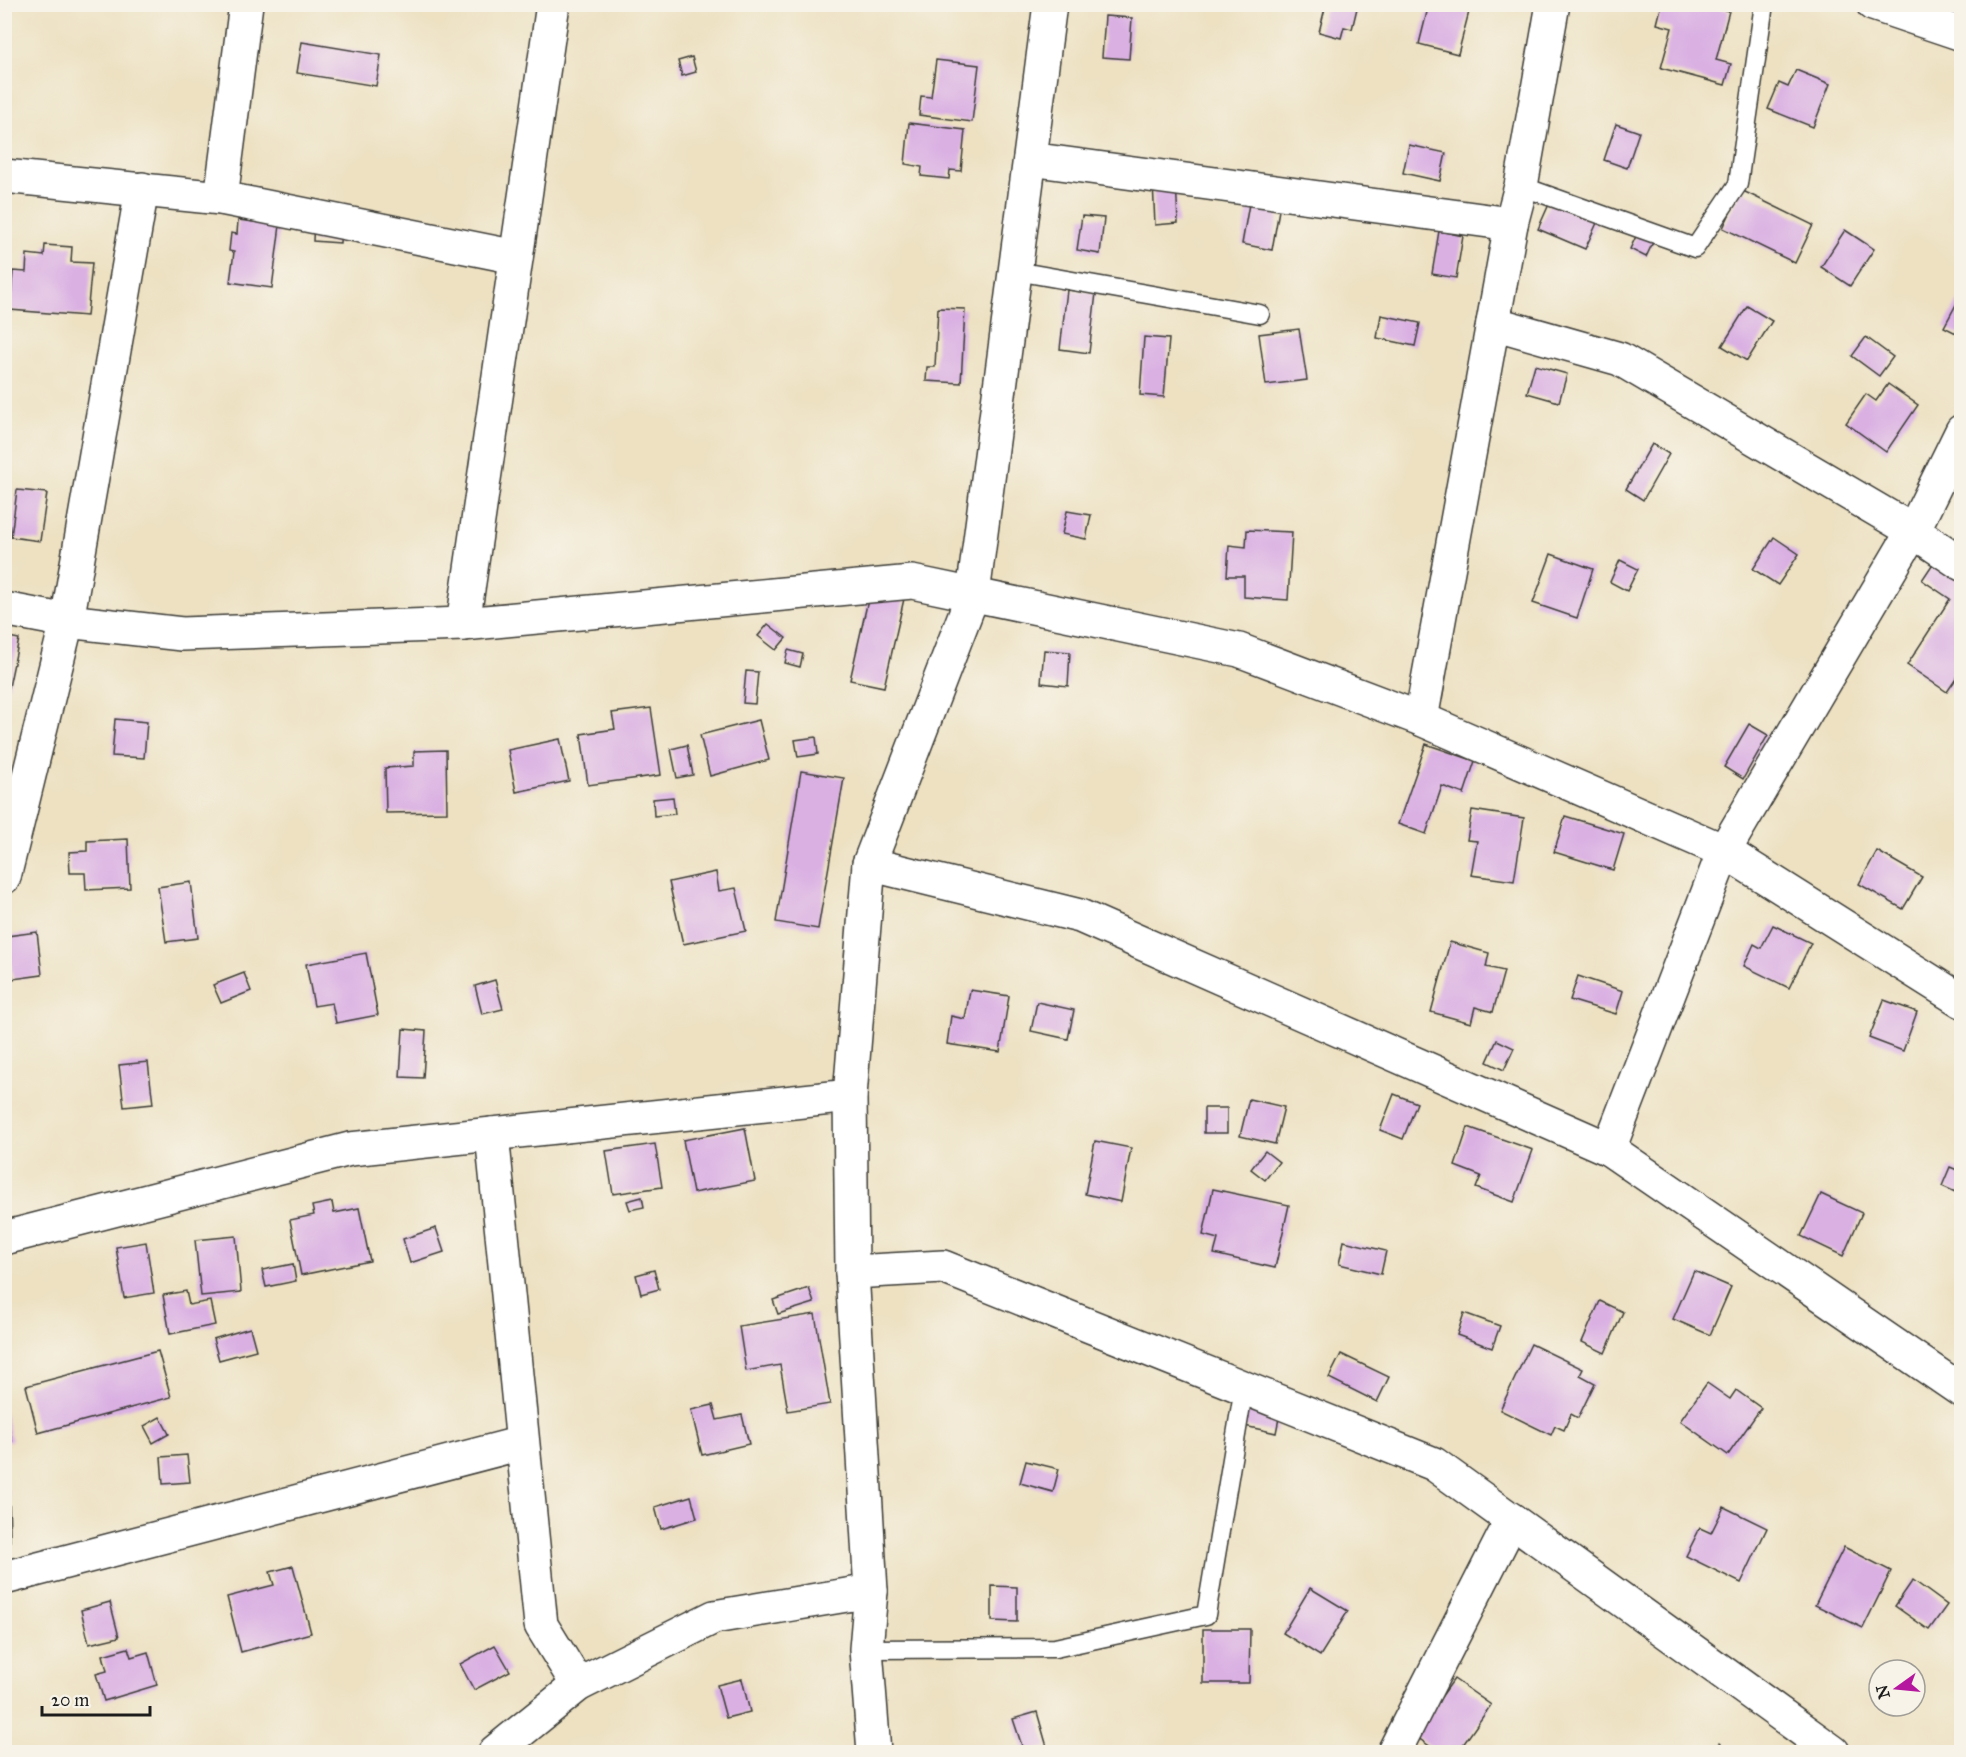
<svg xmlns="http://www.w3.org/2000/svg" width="1966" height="1757" viewBox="0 0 1966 1757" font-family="'IM FELL Great Primer',serif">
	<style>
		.building { fill: #dab0e3 }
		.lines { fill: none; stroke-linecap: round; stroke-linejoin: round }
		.lane-casing { stroke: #3b3a35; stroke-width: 21 }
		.street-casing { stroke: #3b3a35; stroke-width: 36 }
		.secondary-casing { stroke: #3b3a35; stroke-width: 36 }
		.lane { stroke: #fff; stroke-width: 18 }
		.street { stroke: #fff; stroke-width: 33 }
		.secondary { stroke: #fff; stroke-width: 33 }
	</style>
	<rect width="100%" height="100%" fill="#f7f3e8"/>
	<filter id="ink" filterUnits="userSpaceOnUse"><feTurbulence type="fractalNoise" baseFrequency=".0167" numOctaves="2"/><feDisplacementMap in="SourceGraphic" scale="12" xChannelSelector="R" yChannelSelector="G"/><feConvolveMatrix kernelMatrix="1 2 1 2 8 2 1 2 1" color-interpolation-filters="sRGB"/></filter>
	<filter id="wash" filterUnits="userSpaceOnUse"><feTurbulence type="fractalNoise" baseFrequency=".008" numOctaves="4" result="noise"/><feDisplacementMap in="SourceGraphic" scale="24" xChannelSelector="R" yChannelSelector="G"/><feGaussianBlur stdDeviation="1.35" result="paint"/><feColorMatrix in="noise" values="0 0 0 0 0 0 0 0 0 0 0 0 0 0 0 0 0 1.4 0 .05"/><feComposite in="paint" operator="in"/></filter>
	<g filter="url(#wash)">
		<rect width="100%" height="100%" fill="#ede1c2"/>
		<g id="blocks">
			<g class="building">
				<polygon points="1326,4 1358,4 1352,29 1344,27 1341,38 1319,32"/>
				<polygon points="1429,4 1471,4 1458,54 1419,44"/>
				<polygon points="1662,4 1705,4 1729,11 1716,60 1731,64 1725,85 1661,68 1672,28 1657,24"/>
				<polygon points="1105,16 1132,18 1129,59 1102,57"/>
				<polygon points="302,42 381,55 376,86 297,73"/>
				<polygon points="692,57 696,72 682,76 678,61"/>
				<polygon points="936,60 979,65 972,122 919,115 921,96 931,97"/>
				<polygon points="1796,70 1830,84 1813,127 1768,109 1779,83 1788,87"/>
				<polygon points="909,123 965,130 961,171 950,170 949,179 921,176 922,167 905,164"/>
				<polygon points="1616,124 1639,132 1627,168 1604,160"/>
				<polygon points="1409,145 1446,153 1440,181 1403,173"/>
				<polygon points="1176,180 1178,223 1155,225 1153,182"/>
				<polygon points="1741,190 1813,225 1795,263 1723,228"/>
				<polygon points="1550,202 1597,223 1585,249 1538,229"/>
				<polygon points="1249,204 1279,210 1272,250 1242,244"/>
				<polygon points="314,216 341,218 340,243 313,241"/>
				<polygon points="1082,216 1104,218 1100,254 1077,250"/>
				<polygon points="238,220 280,225 272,288 230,282 234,252 229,251 231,233 237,234"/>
				<polygon points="1639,230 1655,238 1646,257 1630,249"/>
				<polygon points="1845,230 1874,249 1850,286 1821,267"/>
				<polygon points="1439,231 1463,236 1456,278 1432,274"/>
				<polygon points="45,245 72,247 71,262 92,263 87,316 10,310 13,271 26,272 27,254 44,256"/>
				<polygon points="1067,290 1096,293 1089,353 1060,349"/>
				<polygon points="1958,301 1962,303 1962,336 1944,327"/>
				<polygon points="1747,306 1772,321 1747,361 1722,346"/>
				<polygon points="938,308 965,309 961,383 926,381 927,367 935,367"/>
				<polygon points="1381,315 1420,323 1415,346 1377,338"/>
				<polygon points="1299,329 1307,380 1266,385 1259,334"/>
				<polygon points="1144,337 1169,339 1164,397 1140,395"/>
				<polygon points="1866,337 1893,357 1879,376 1852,356"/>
				<polygon points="1535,365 1567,374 1559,402 1527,393"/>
				<polygon points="1888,384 1918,405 1886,452 1846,423 1866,394 1876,401"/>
				<polygon points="1652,444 1669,454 1643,500 1626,489"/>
				<polygon points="17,490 47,493 40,541 11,537"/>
				<polygon points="1067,511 1091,515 1086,539 1062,534"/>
				<polygon points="1247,530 1292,532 1288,600 1244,597 1244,576 1227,576 1229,545 1246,547"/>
				<polygon points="1774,537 1799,554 1778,585 1753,569"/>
				<polygon points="1940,553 1962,567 1962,582 1960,585 1962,586 1962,670 1947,692 1907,665 1950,599 1922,580"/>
				<polygon points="1551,554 1593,569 1577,618 1533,603"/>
				<polygon points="1620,560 1638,569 1627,591 1610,582"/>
				<polygon points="872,582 906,590 884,687 850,680"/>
				<polygon points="768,624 786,638 776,650 758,636"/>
				<polygon points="4,636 19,639 9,687 4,687"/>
				<polygon points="788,650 803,654 800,667 785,663"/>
				<polygon points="1044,650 1070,652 1068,686 1041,683"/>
				<polygon points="746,671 758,672 755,704 743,703"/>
				<polygon points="651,708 661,775 588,785 581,734 615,729 612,713"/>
				<polygon points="115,719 147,722 144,758 112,756"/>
				<polygon points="759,720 769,760 710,776 700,735"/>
				<polygon points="1749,724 1768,735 1743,779 1724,767"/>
				<polygon points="816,737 818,754 798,757 795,740"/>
				<polygon points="560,739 569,781 516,792 508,750"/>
				<polygon points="1426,744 1475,761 1464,794 1442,786 1426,834 1398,824"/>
				<polygon points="687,745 693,775 677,778 671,749"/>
				<polygon points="446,750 447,812 386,813 385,768 414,766 414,751"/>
				<polygon points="801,771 844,778 818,929 776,922"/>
				<polygon points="673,797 675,814 654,816 653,799"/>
				<polygon points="1472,810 1524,818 1514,881 1471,875 1477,841 1467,840"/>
				<polygon points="1565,816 1624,834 1613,870 1554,852"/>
				<polygon points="128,839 130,888 86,890 85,873 70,873 69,852 87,851 87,841"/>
				<polygon points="1877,851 1922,877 1903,909 1859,884"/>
				<polygon points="716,872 719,891 736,888 746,931 683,944 669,882"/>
				<polygon points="191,882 198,938 166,942 158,887"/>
				<polygon points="1773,925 1811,943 1789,988 1744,966 1754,944 1761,948"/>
				<polygon points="37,932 42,975 13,979 7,936"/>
				<polygon points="1450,942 1489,953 1486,967 1504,971 1493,1012 1475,1007 1471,1023 1431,1012"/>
				<polygon points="366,953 378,1015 336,1023 332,1003 314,1006 306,964"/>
				<polygon points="244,973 251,991 221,1003 213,985"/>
				<polygon points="1578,976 1623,991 1616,1014 1570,1000"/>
				<polygon points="495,980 503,1009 482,1014 475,986"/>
				<polygon points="970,990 1009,996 1000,1052 947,1044 951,1016 965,1019"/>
				<polygon points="1884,1000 1917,1012 1903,1051 1869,1038"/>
				<polygon points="1037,1002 1074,1010 1068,1039 1031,1031"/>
				<polygon points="403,1029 426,1031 423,1078 400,1077"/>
				<polygon points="1497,1040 1514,1048 1504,1070 1487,1062"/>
				<polygon points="148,1062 153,1104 124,1107 119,1065"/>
				<polygon points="1394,1094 1417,1103 1403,1139 1380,1130"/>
				<polygon points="1249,1099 1284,1107 1275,1144 1240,1136"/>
				<rect x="1204" y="1108" width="23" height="25"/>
				<polygon points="1468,1127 1533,1150 1514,1202 1476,1188 1481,1176 1455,1166"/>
				<polygon points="745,1128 755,1181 693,1193 683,1140"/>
				<polygon points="1095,1141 1131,1148 1121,1202 1085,1194"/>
				<polygon points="655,1144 662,1187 613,1194 606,1151"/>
				<polygon points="1265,1151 1279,1162 1265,1180 1251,1169"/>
				<polygon points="1950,1167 1962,1172 1962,1195 1942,1186"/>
				<polygon points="1213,1189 1289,1205 1275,1268 1214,1254 1218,1239 1203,1235"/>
				<polygon points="1821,1194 1862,1213 1843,1256 1801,1236"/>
				<polygon points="642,1197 644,1207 630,1210 627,1201"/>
				<polygon points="332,1202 334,1213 359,1208 370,1261 301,1275 290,1220 314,1215 312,1206"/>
				<polygon points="436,1228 444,1252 410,1263 403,1239"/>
				<polygon points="236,1236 241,1292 201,1296 195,1240"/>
				<polygon points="1344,1241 1386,1251 1381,1274 1339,1264"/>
				<polygon points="146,1242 154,1293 124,1298 116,1247"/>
				<polygon points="293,1264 296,1281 266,1287 262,1270"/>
				<polygon points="654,1270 659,1289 641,1294 636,1275"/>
				<polygon points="1694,1271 1731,1287 1710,1335 1673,1319"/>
				<polygon points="809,1288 814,1303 778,1314 773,1300"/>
				<polygon points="186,1291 189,1305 210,1301 215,1325 170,1334 163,1295"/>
				<polygon points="1600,1301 1623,1312 1605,1353 1582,1342"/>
				<polygon points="1464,1313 1500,1326 1492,1348 1457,1335"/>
				<polygon points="815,1314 830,1404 788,1411 780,1365 746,1371 739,1326"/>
				<polygon points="250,1328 256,1350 219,1360 213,1339"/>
				<polygon points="1531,1344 1583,1369 1580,1375 1595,1383 1578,1418 1571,1414 1564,1430 1555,1426 1551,1435 1500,1410"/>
				<polygon points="158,1351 171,1397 38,1433 26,1386"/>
				<polygon points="1341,1354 1389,1377 1377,1402 1329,1378"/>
				<polygon points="1707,1383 1730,1399 1736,1390 1761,1408 1728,1455 1680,1421"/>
				<polygon points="713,1405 717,1420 742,1415 749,1444 702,1455 691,1410"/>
				<polygon points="1244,1406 1280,1413 1276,1433 1240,1425"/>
				<polygon points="4,1410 12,1441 4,1442"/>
				<polygon points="160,1417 169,1434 153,1443 144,1426"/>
				<polygon points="187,1455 190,1482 163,1484 161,1457"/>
				<polygon points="1026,1461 1059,1469 1053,1492 1020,1483"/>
				<polygon points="4,1490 9,1490 10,1541 4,1541"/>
				<polygon points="691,1496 697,1518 661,1529 655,1507"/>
				<polygon points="1724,1507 1767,1528 1741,1583 1686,1556 1700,1528 1711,1533"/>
				<polygon points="1844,1547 1891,1571 1863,1628 1815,1605"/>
				<polygon points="293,1566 311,1633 241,1652 227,1597 274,1585 270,1572"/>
				<polygon points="1913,1580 1947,1605 1929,1630 1895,1606"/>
				<polygon points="992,1586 1017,1587 1017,1622 992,1621"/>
				<polygon points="1310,1588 1348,1611 1320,1656 1283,1633"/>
				<polygon points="110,1602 119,1637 89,1644 81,1610"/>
				<polygon points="1203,1629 1250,1629 1249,1683 1203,1683"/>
				<polygon points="495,1645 510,1671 474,1690 460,1664"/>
				<polygon points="128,1648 131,1657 148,1652 157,1685 104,1701 96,1674 107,1671 103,1655"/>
				<polygon points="742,1679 750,1712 726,1718 717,1685"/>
				<polygon points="1454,1679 1491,1705 1458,1752 1438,1752 1414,1735"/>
				<polygon points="1037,1712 1047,1747 1024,1752 1013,1719"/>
				<polygon points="1719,1743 1731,1752 1712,1752"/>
			</g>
		</g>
	</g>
	<g filter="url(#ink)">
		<use href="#blocks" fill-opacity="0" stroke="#3b3a35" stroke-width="1.5"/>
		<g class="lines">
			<g class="lane-casing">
				<g id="lane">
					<polyline points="1521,186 1695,248 1738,184 1764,4"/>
					<polyline points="1016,271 1260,314"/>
					<polyline points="866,1649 1055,1648 1206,1615 1244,1387"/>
				</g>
			</g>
			<g class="street-casing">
				<g id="street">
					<polyline points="1873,4 1962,34"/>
					<polyline points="1030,159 1511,224"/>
					<polyline points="4,176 221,198 516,257"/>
					<polyline points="221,198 246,4"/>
					<polyline points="1493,323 1620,359 1913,531 1962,564"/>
					<polyline points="4,609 67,621 182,634 463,624 912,582 1239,650 1421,719 1724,851 1962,1001"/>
					<polyline points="463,624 553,4"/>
					<polyline points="1421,719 1511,224 1521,186 1553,4"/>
					<polyline points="869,864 1080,916 1609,1149 1962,1391"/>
					<polyline points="4,877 67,621 142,189"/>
					<polyline points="492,1134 541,1625 578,1685"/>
					<polyline points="1609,1149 1724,851 1913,531 1962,431"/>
					<polyline points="4,1238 350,1149 850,1096"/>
					<polyline points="852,1272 943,1267 1434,1464 1833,1752"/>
					<polyline points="4,1578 522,1443"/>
					<polyline points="495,1752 578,1685 714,1617 871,1591"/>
					<polyline points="1394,1752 1512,1520"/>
				</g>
			</g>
			<g class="secondary-casing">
				<polyline id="secondary" points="874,1752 866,1649 871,1591 852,1272 850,1096 869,864 973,594 1050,4"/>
			</g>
			<use href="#lane" class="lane"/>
			<use href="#street" class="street"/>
			<use href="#secondary" class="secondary"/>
		</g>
	</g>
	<rect width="1966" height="1757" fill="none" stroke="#f7f3e8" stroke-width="24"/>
	<g transform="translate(1897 1688) rotate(255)"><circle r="28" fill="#f7f3e8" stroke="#9f9d96" stroke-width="1.5"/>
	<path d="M0-4.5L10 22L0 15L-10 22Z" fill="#b5179e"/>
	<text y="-9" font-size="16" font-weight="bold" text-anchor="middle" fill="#1c1c1c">N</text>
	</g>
	<path d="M42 1706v9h108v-9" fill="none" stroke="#1c1c1c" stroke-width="3"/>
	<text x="51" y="1706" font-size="18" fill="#1c1c1c" stroke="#f7f3e8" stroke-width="4.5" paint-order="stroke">20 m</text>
</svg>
